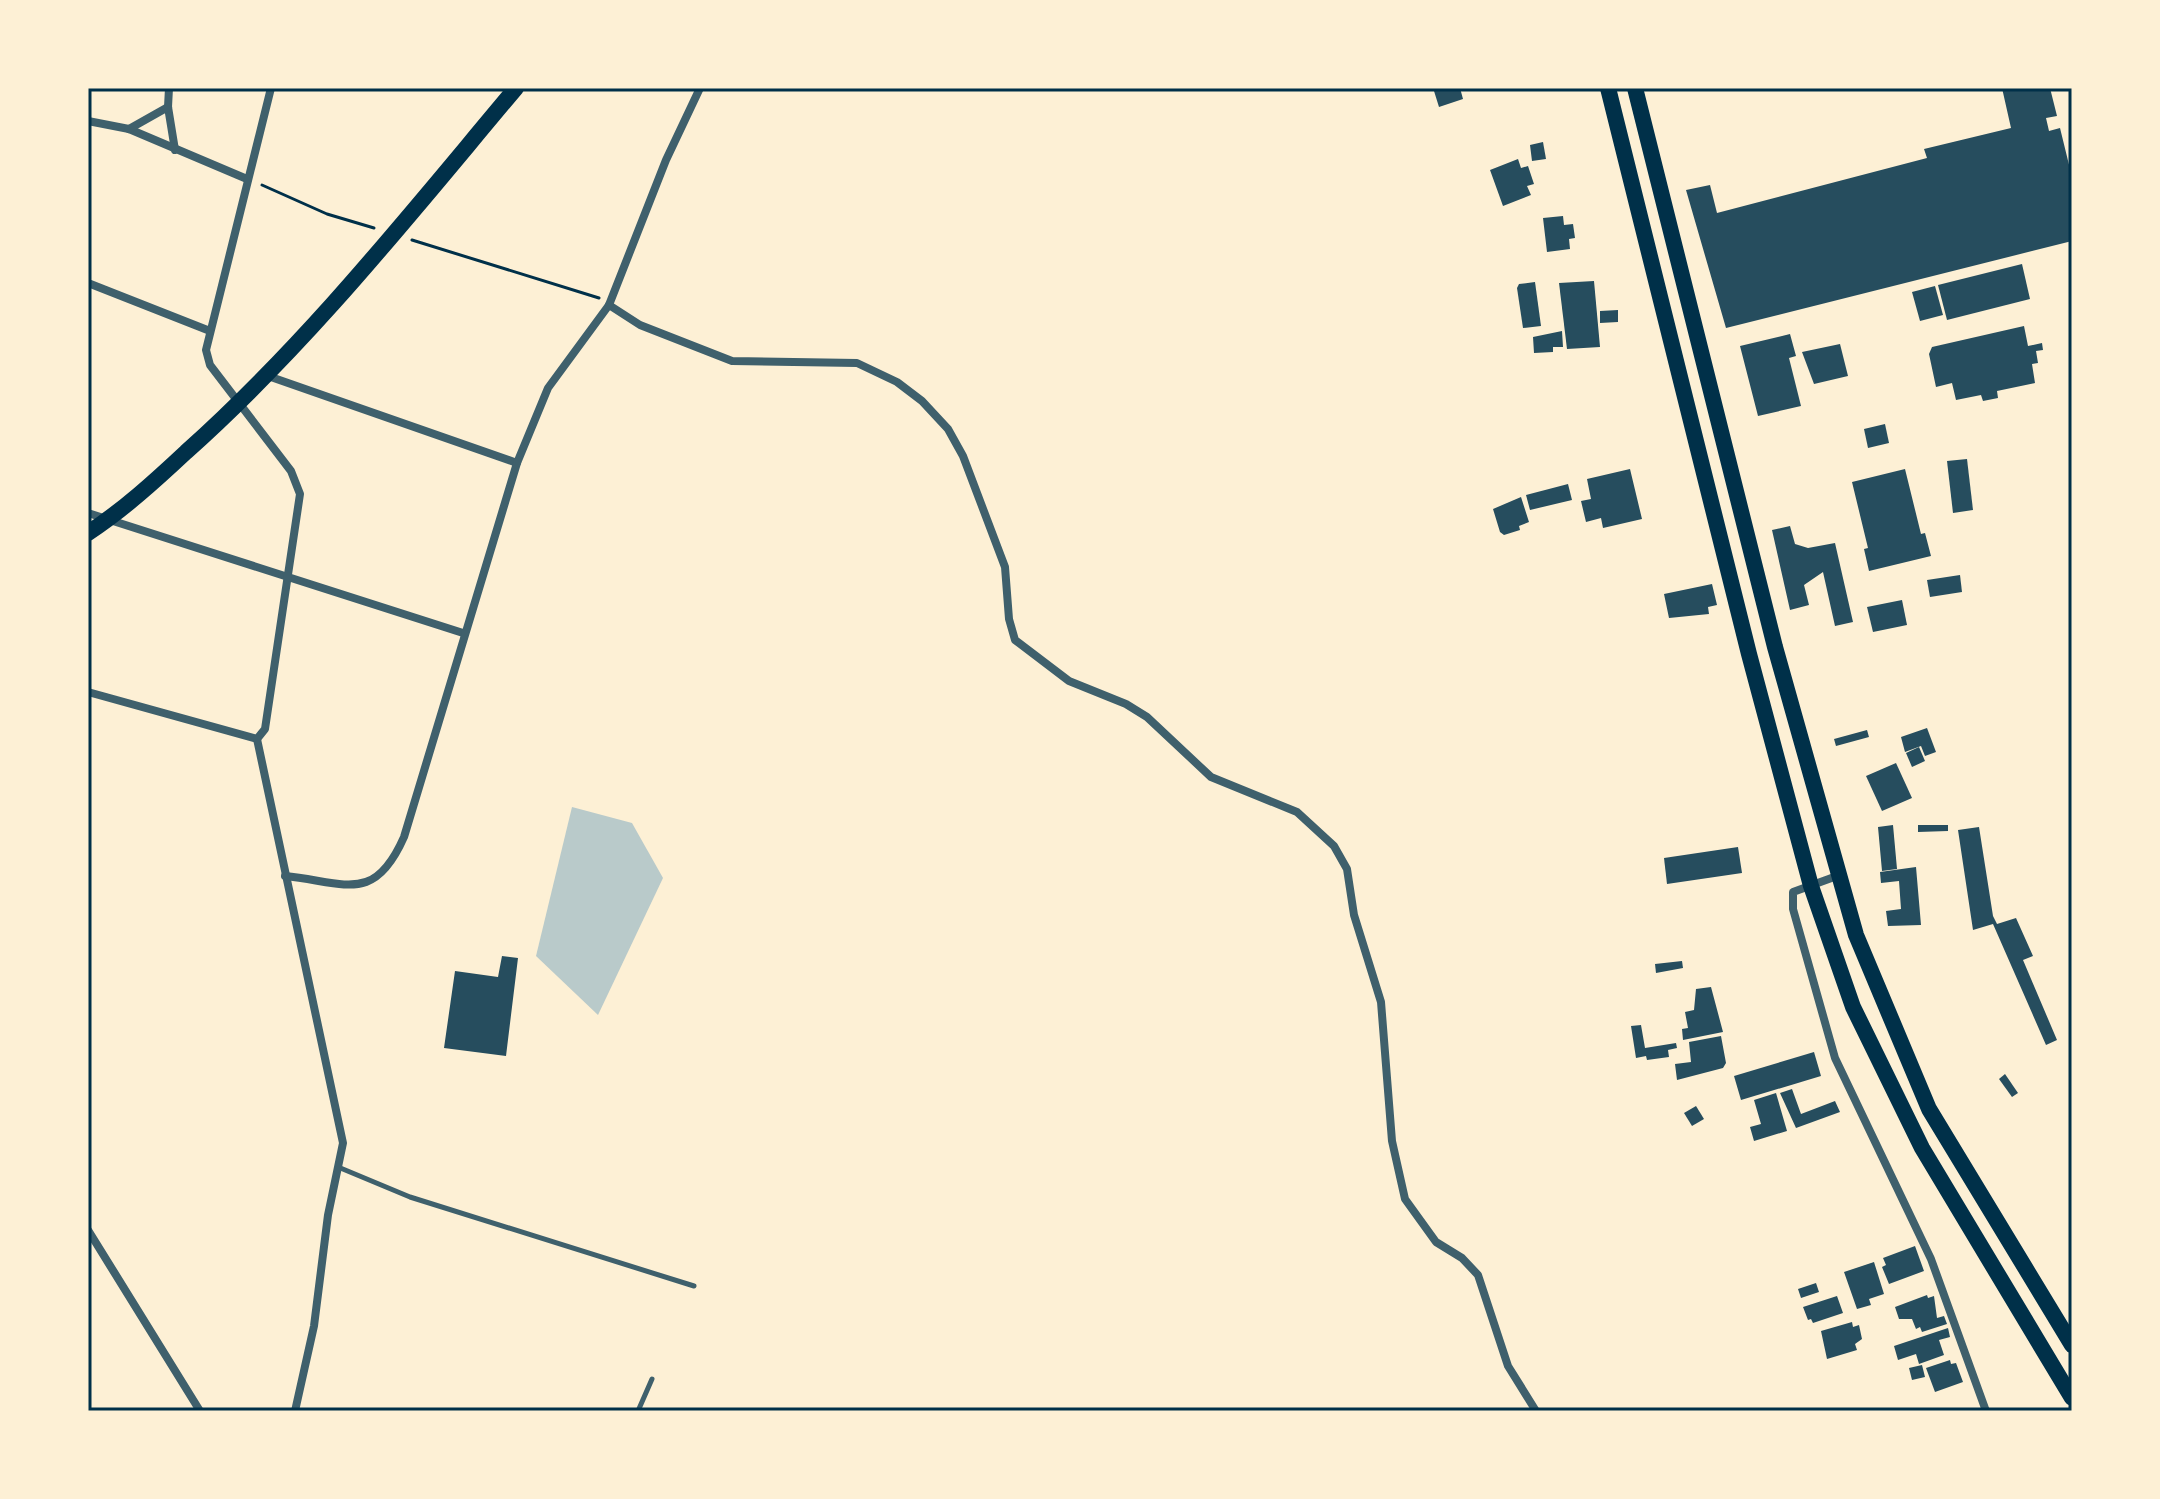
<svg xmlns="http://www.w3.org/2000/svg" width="2160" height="1499" viewBox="0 0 2160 1499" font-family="'Titillium Web',sans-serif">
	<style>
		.green { fill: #b9caca }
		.building { fill: #264d5e }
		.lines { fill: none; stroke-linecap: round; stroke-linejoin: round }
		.path { stroke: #003049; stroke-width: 3 }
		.service { stroke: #3f606c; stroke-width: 5 }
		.minor { stroke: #3f606c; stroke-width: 8 }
		.primary { stroke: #003049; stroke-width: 16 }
		.trunk { stroke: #003049; stroke-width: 16 }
		.neatline { fill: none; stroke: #003049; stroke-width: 3 }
	</style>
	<rect width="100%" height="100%" fill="#fdf0d5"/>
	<polygon class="green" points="572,807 632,823 663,878 598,1015 536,956"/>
	<g class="building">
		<polygon points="1443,88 1460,88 1463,99 1439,107 1434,91"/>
		<polygon points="2002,88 2050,88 2057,116 2046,118 2049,131 2060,128 2072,177 2072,241 1726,328 1686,190 1710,185 1717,213 1927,158 1924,149 2011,128"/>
		<polygon points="1543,142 1546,159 1532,161 1530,145"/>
		<polygon points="1518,159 1521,168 1528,166 1534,184 1527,186 1531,195 1503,206 1490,170"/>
		<polygon points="1563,216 1564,225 1573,224 1575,238 1569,239 1570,249 1547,252 1543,218"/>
		<polygon points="2022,264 2030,299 1947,320 1938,285"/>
		<polygon points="1594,281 1600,347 1567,349 1559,283"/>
		<polygon points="1535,282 1541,326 1523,328 1517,288 1519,284"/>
		<polygon points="1935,286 1943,315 1920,321 1912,292"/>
		<polygon points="1618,310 1618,322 1600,323 1600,311"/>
		<polygon points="2024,326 2028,346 2042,343 2043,350 2036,351 2038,363 2032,364 2035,383 1997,391 1998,398 1983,401 1981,395 1956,400 1952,383 1936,387 1929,354 1932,347"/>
		<polygon points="1562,331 1563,347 1553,347 1553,352 1534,353 1533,337"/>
		<polygon points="1790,334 1796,356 1789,358 1801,406 1758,416 1740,346"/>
		<polygon points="1840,344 1848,376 1814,384 1802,352"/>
		<polygon points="1885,424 1889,443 1868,448 1864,429"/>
		<polygon points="1967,459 1973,510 1953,513 1947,461"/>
		<polygon points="1630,469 1642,519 1603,528 1601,518 1586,522 1581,501 1591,499 1587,479"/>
		<polygon points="1905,469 1921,534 1925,533 1931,556 1869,571 1864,549 1868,548 1852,482"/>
		<polygon points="1568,484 1572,500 1530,510 1526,495"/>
		<polygon points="1521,497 1529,522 1519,526 1520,530 1504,535 1500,532 1493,509"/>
		<polygon points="1790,526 1795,544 1808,548 1835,543 1853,622 1835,626 1823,572 1804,585 1809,605 1790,610 1772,530"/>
		<polygon points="1960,575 1962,592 1930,597 1927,580"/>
		<polygon points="1712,584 1717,605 1708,607 1709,614 1669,618 1664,594"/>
		<polygon points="1902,600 1907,625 1873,632 1867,607"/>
		<polygon points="1927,728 1936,752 1925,756 1921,746 1905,752 1901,737"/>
		<polygon points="1867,730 1869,737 1836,746 1834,739"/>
		<polygon points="1919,747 1925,761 1912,767 1906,753"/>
		<polygon points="1896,763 1912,798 1882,811 1866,776"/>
		<polygon points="1893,825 1897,869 1882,871 1878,827"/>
		<polygon points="1918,825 1948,825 1948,831 1918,832"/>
		<polygon points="1979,827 1993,916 1997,924 2016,918 2033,956 2023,960 2057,1040 2046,1045 1993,924 1973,930 1958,830"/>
		<polygon points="1738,847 1742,873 1667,884 1664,858"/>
		<polygon points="1916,867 1921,925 1888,926 1886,911 1901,909 1899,881 1881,883 1880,872"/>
		<polygon points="502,956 518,958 506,1056 444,1048 455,971 498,977"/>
		<polygon points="1682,961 1683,968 1656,973 1655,964"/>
		<polygon points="1711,987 1723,1032 1683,1040 1682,1029 1688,1028 1685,1012 1694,1010 1696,989"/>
		<polygon points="1641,1025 1645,1048 1676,1043 1677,1048 1668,1050 1669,1057 1647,1060 1646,1056 1636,1058 1631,1026"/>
		<polygon points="1721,1036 1726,1063 1723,1068 1677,1080 1675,1064 1691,1062 1689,1042"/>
		<polygon points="1814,1052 1821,1076 1741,1100 1734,1076"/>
		<polygon points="2005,1074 2018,1093 2012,1097 1999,1079"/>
		<polygon points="1792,1089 1801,1114 1835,1101 1840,1112 1796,1128 1780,1093"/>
		<polygon points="1776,1093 1787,1131 1754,1141 1750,1127 1761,1124 1754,1100"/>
		<polygon points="1696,1106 1704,1119 1692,1126 1684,1113"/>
		<polygon points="1915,1246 1924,1271 1889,1284 1882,1267 1886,1265 1883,1258"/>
		<polygon points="1874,1262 1884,1294 1869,1299 1871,1305 1857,1309 1844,1272"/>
		<polygon points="1816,1283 1819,1292 1801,1298 1798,1289"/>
		<polygon points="1927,1295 1928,1298 1934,1296 1937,1318 1944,1316 1947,1324 1922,1332 1920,1327 1916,1329 1912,1319 1899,1319 1895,1307"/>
		<polygon points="1837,1296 1843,1313 1813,1323 1811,1319 1808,1320 1803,1307"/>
		<polygon points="1852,1322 1853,1327 1859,1325 1862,1339 1855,1344 1857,1350 1827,1359 1821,1331"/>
		<polygon points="1948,1328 1950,1337 1939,1340 1944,1355 1919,1364 1916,1354 1898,1360 1894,1346"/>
		<polygon points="1950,1360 1951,1364 1956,1363 1963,1382 1935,1392 1926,1368"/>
		<polygon points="1922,1365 1925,1377 1912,1380 1909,1368"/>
	</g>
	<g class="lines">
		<g class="path">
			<polyline points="262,185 327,214 374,228"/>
			<polyline points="412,240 599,298"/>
		</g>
		<g class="service">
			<polyline points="338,1167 410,1197 694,1286"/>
			<polyline points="638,1411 652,1379"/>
		</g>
		<g class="minor">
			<polyline points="169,88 168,107 175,150"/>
			<polyline points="88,121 129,129 247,179"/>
			<polyline points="129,129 168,107"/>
			<polyline points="88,283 210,331"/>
			<polyline points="609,305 640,325 732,361 857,363 897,382 922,401 948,429 963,456 1005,567 1009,619 1015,640 1069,681 1126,704 1147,717 1211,777 1297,812 1334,846 1347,869 1354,915 1381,1002 1392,1141 1405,1199 1436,1242 1462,1258 1478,1275 1508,1366 1536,1411"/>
			<polyline points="268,376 517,463"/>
			<polyline points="88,513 463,633"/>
			<polyline points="88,692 257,739"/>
			<polyline points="257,739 265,729 300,494 291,471 210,365 206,350 271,88"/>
			<polyline points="257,739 343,1143 328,1215 314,1326 295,1411"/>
			<path d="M 285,876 C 345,882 374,905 404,837 L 517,463 L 548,388 L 609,305 L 666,160 L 700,88"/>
			<polyline points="1837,876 1793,892 1793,909 1835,1058 1931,1259 1986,1411"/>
			<polyline points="88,1230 200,1411"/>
		</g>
		<path class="primary" d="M 88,533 C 123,510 155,481 186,452 C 309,342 410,214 516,88"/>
		<g class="trunk">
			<polyline points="1608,88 1749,654 1811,886 1853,1007 1922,1148 2072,1398"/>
			<polyline points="1635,88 1775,647 1856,935 1929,1109 2072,1345"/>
		</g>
	</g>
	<rect width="2160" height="1499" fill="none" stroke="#fdf0d5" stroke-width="180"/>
	<rect x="90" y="90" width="1980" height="1319" class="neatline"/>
</svg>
